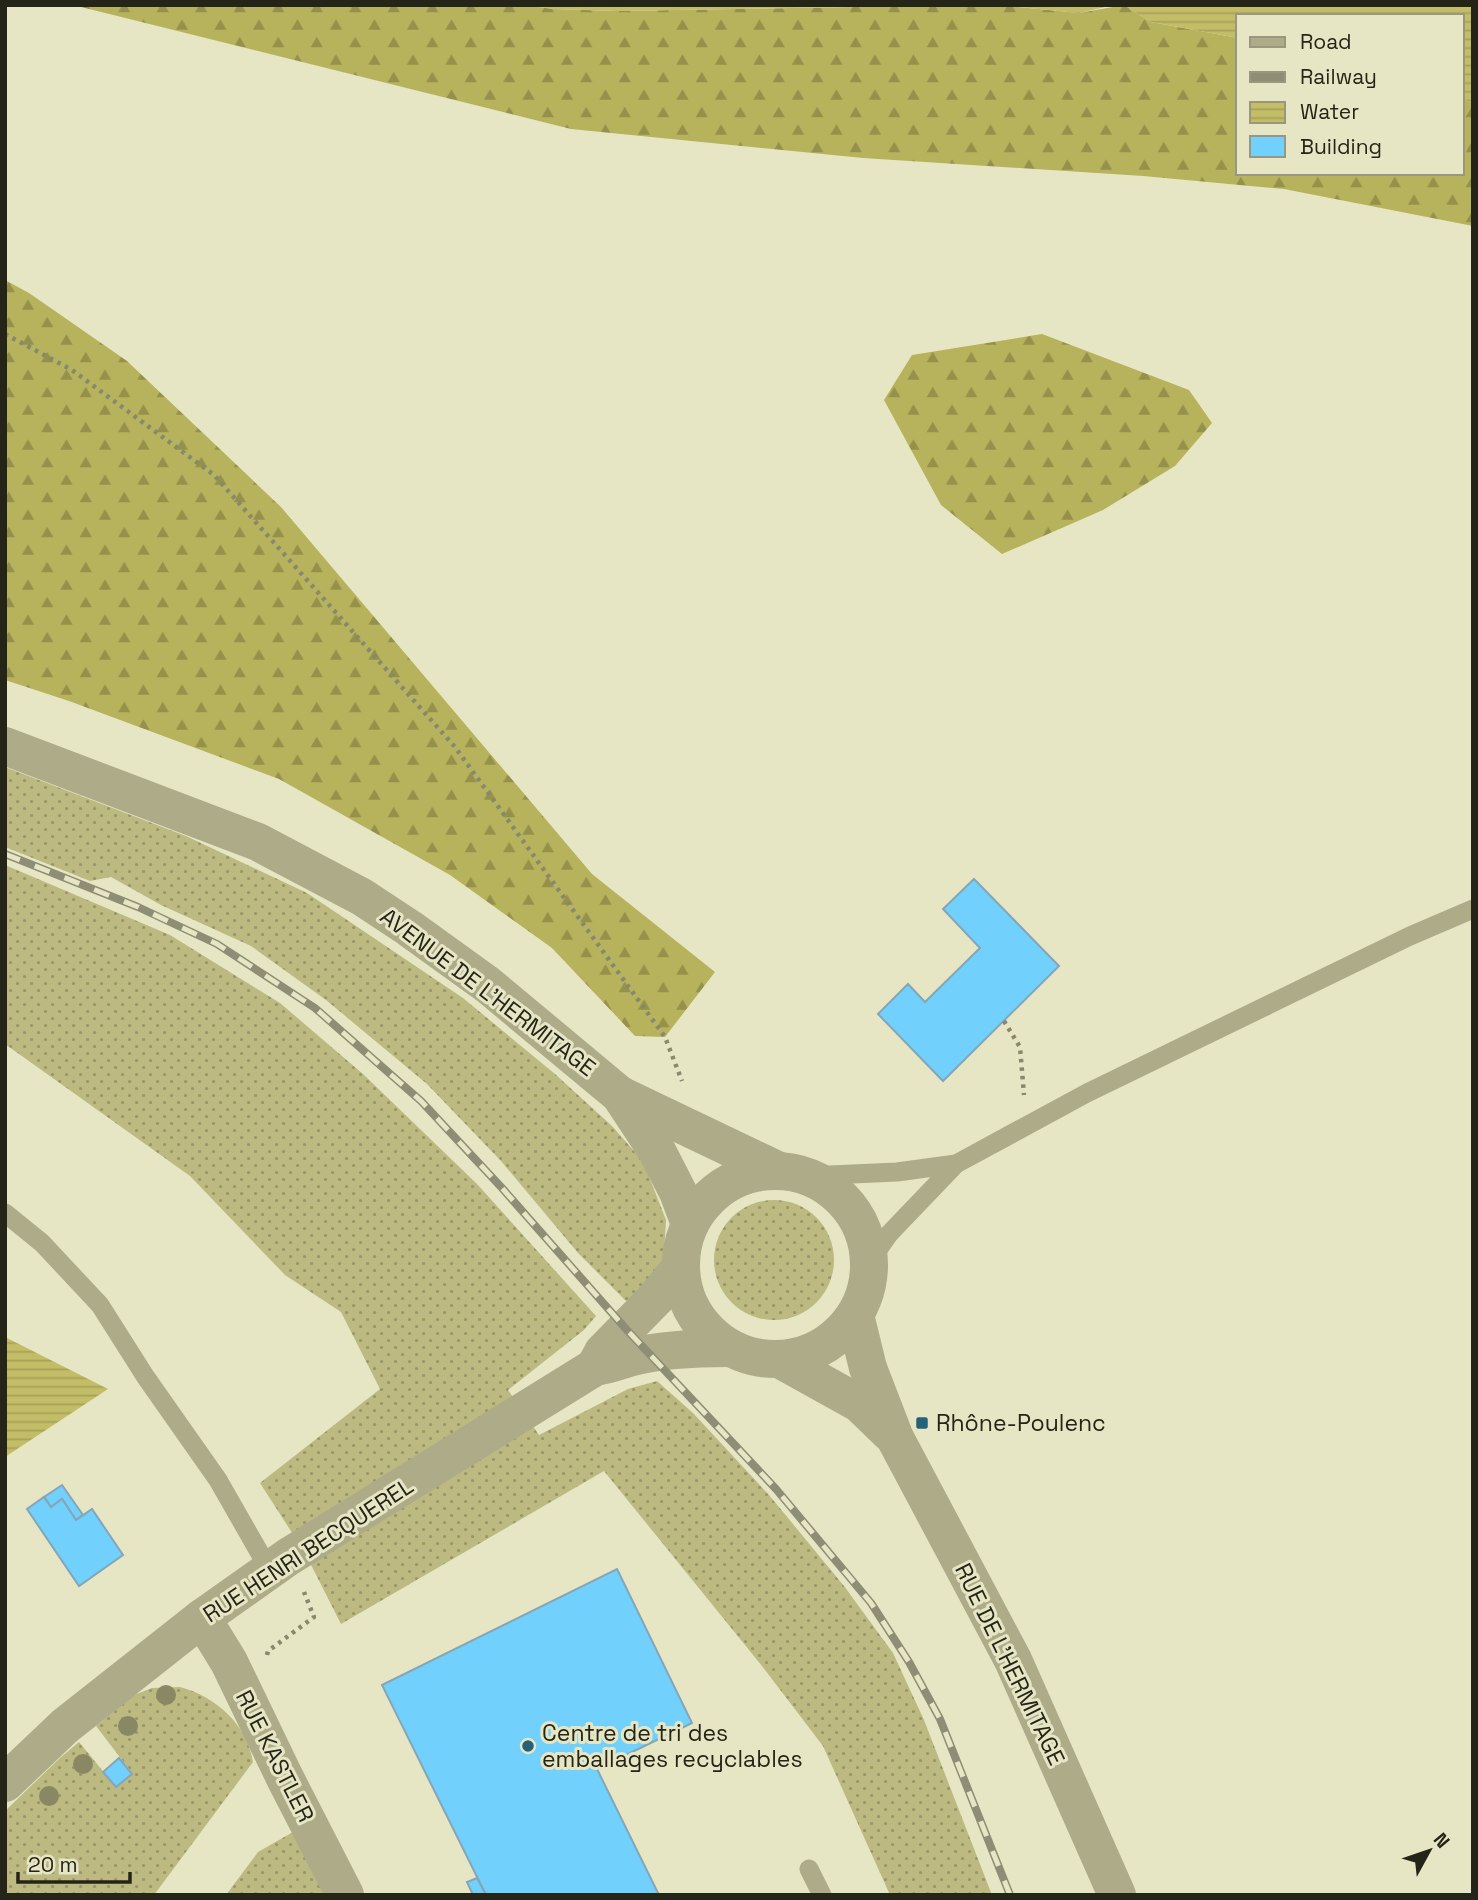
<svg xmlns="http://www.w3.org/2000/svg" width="1478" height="1900" viewBox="0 0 1478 1900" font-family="'Space Grotesk',sans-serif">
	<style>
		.grass { fill: url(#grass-dots) }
		.forest { fill: url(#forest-firs) }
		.water { fill: url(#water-rules) }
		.building { fill: #71d0fc; stroke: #84a6b7; stroke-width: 2 }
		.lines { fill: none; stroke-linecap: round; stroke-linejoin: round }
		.path { stroke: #888770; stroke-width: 4.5; stroke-dasharray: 3.5 5; stroke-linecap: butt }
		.service { stroke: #adab88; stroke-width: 19 }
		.minor { stroke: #adab88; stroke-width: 38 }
		.tertiary { stroke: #adab88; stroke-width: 38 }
		.rail-casing { stroke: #8e8d75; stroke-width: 8 }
		.rail { stroke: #e7e6c4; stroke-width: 5; stroke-dasharray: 16; stroke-linecap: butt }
		.tree { fill: #8a8864 }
		.poi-dot { fill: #266079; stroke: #e7e6c4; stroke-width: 2.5 }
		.labels { text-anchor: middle; stroke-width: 6; stroke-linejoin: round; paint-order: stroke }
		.street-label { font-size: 23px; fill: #252418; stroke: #e7e6c4 }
		.poi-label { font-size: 23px; fill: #252418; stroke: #e7e6c4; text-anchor: start }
	</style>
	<defs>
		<pattern id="grass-dots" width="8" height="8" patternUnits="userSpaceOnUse" patternTransform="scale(1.75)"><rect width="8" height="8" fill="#bcb981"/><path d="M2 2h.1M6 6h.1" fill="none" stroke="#999669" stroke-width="1.8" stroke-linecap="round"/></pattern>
		<pattern id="forest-firs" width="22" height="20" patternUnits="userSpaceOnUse" patternTransform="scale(1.75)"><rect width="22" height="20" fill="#b7b25c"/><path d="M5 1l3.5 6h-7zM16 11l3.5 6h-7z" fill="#95914b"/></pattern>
		<pattern id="water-rules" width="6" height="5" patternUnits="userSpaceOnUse" patternTransform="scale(1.75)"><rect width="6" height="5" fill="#c2bd66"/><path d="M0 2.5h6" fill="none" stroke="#a7a258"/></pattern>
	</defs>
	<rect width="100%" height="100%" fill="#e7e6c4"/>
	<g class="grass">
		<polygon points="5,767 186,836 307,893 463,998 555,1074 612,1126 643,1161 666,1220 663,1271 639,1296 626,1301 578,1253 501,1161 427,1084 326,1000 251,946 161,905 111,877 90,881 5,847"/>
		<polygon points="5,865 170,935 280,1003 363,1074 477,1184 596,1316 584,1330 508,1390 539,1435 628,1389 657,1381 693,1413 769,1495 844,1586 893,1653 924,1720 992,1895 890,1895 823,1746 762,1666 604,1471 341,1624 305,1553 260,1483 380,1389 341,1312 285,1275 190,1176 5,1044"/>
		<circle cx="774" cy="1260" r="60"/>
		<path d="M 180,1687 C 215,1696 247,1724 253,1762 L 154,1895 L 5,1895 L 5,1811 L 61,1757 L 79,1742 L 116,1787 L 132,1773 L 96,1726 L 134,1695 L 152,1688 Z"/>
		<polygon points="293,1832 324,1895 226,1895 258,1852"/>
	</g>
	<g class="forest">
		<polygon points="73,5 522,5 554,9 617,11 918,6 1018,7 1079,13 1124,5 1151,22 1238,38 1238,173 1462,173 1462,99 1473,103 1473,226 1284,189 1143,176 863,158 571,129"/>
		<polygon points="5,280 29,293 127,361 281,507 592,874 715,972 665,1037 635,1036 552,948 450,875 279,779 69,701 5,680"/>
		<polygon points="1042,334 1189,390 1212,423 1175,466 1103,510 1002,554 941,505 884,400 912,355"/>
	</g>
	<g class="water">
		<polygon points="522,5 1114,5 1079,13 1018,7 918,6 617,11 554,9"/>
		<polygon points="1124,5 1473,5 1473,103 1462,99 1462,16 1238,16 1238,38 1151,22"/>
		<polygon points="5,1337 108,1389 5,1457"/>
	</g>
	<g class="building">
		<polygon points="974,879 1059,966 943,1081 878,1014 908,984 925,1002 980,948 943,909"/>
		<polygon points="62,1485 83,1515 76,1520 62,1499 51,1507 44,1497"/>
		<polygon points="44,1497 51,1507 62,1499 76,1520 92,1509 123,1555 79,1586 27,1509"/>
		<polygon points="617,1569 692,1723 597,1769 659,1895 486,1895 382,1685"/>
		<polygon points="119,1758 132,1774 116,1787 103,1772"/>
		<polygon points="477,1878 486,1895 473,1895 467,1882"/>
	</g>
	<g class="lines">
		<g class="path">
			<polyline points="5,334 72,370 214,475 455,747 665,1037 682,1081"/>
			<polyline points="1004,1021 1020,1047 1024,1095"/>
			<polyline points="267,1655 268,1651 314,1617 304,1592"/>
		</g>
		<g class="service">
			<polyline points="807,1176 897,1172 956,1164 1087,1093 1410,936 1473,909"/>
			<polyline points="5,1213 42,1243 100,1305 145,1376 218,1480 270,1571"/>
			<polyline points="870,1261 889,1234 956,1164"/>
			<polyline points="809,1869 822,1895"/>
		</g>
		<g class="minor">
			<polyline points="595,1367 603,1352 656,1298 681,1267"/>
			<polyline points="202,1618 229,1662 285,1778 345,1895"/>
			<path d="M 5,1783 L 65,1726 L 202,1618 L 288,1557 L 595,1367 C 609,1365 619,1361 632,1357 C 663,1349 698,1348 730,1348"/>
		</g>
		<g class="tertiary">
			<polyline points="5,746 258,842 362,897 409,928 488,985 620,1095 657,1151 678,1192 690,1224"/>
			<polyline points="622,1096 779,1171"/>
			<circle cx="775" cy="1265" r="94"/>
			<polyline points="855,1315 868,1368 895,1438 1013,1660 1117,1895"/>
			<polyline points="779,1359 860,1404 890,1433"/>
		</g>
		<g class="rail-casing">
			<polyline id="rail" points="5,854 138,907 217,944 315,1008 421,1101 502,1188 626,1329 776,1489 871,1603 909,1662 940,1719 1010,1895"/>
		</g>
		<use href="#rail" class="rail"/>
	</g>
	<g class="tree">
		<circle cx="166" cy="1695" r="10"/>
		<circle cx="128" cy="1726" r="10"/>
		<circle cx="83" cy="1764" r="10"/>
		<circle cx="49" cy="1796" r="10"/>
	</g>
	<g class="poi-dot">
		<rect x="915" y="1416" width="14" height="14" rx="3.5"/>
		<circle cx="528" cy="1746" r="7"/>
	</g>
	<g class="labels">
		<g class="street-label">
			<text transform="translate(488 992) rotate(37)" y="8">AVENUE DE L'HERMITAGE</text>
			<text transform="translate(308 1550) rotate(-33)" y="8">RUE HENRI BECQUEREL</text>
			<text transform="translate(1010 1664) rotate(64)" y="8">RUE DE L'HERMITAGE</text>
			<text transform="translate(275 1756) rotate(63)" y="8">RUE KASTLER</text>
		</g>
		<g class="poi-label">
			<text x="936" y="1431">Rhône-Poulenc</text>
			<text x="542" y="1741">Centre de tri des<tspan x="542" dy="26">emballages recyclables</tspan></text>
		</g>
	</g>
	<rect width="1478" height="1900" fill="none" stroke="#252418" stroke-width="14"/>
	<rect x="1236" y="14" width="228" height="161" fill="#e7e6c4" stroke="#99987f" stroke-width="2"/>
	<rect x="1250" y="37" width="35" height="10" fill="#adab88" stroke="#99987f" stroke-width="2"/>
	<text x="1300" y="49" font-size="21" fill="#252418">Road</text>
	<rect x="1250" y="72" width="35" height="10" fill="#8e8d75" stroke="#99987f" stroke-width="2"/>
	<text x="1300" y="84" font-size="21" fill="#252418">Railway</text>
	<rect x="1250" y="102" width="35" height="21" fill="url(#water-rules)" stroke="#99987f" stroke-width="2"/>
	<text x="1300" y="119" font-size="21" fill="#252418">Water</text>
	<rect x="1250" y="136" width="35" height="21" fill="#71d0fc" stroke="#99987f" stroke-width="2"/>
	<text x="1300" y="154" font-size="21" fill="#252418">Building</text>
	<g transform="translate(1429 1851) rotate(50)" stroke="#e7e6c4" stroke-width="5" paint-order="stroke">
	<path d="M0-5L12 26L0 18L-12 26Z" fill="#252418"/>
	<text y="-10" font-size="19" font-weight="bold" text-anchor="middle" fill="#252418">N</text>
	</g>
	<path d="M18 1872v10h112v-10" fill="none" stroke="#252418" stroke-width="3.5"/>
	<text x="28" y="1872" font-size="21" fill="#252418" stroke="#e7e6c4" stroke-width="5" paint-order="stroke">20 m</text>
</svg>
